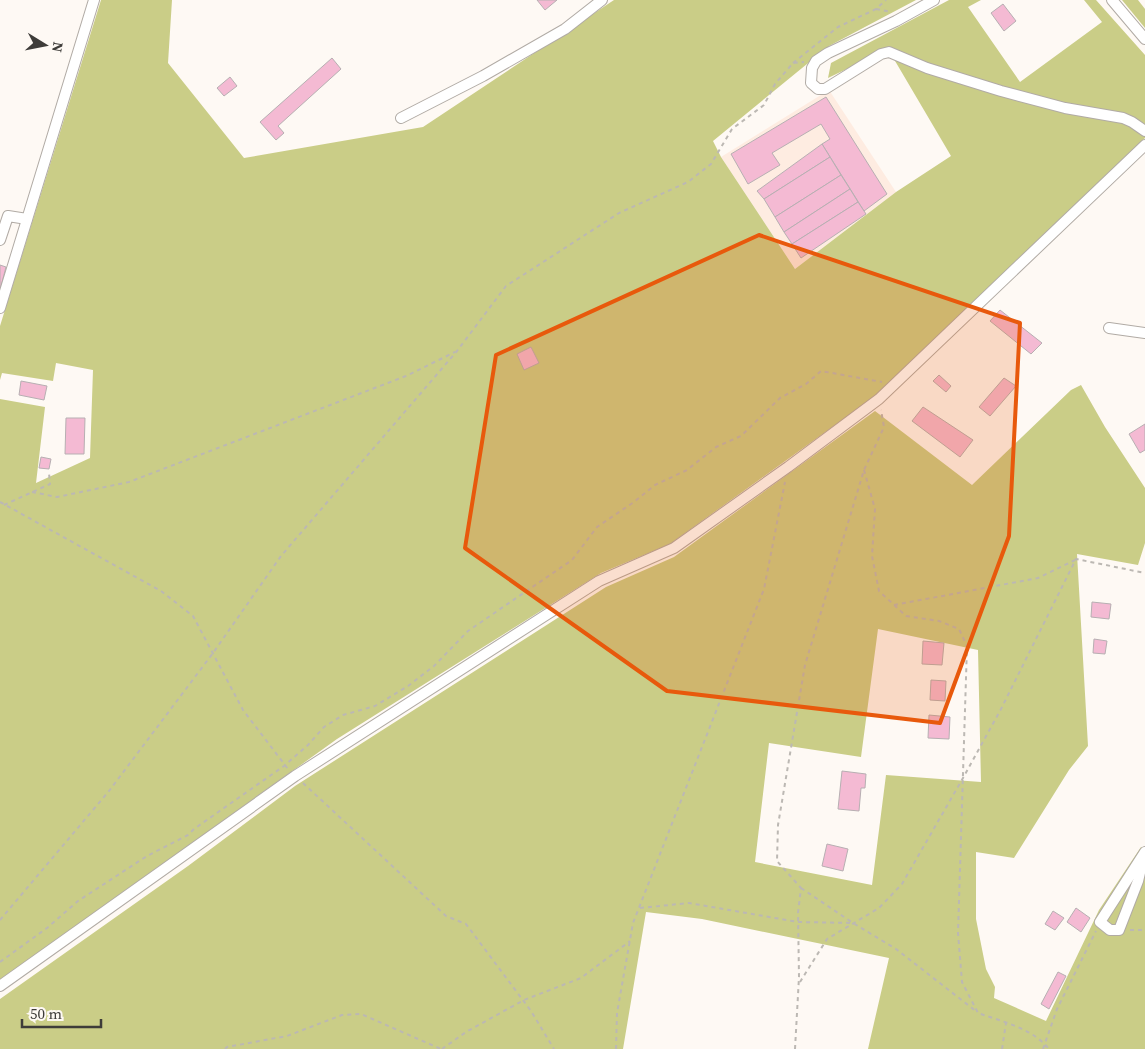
<svg xmlns="http://www.w3.org/2000/svg" width="1145" height="1049" viewBox="0 0 1145 1049" font-family="'Source Serif 4',serif">
	<style>
		.industrial { fill: #feece1 }
		.green { fill: #cacd87; fill-rule: evenodd }
		.building { fill: #f4bad3; stroke: #b7afb2 }
		.lines { fill: none; stroke-linecap: round; stroke-linejoin: round }
		.minor-casing { stroke: #b1aba5; stroke-width: 12 }
		.path { stroke: #bcb8b3; stroke-width: 2; stroke-dasharray: 4 4; stroke-linecap: butt }
		.minor { stroke: #fff; stroke-width: 10 }
		.marked { fill: #e8590c; fill-opacity: 0.2; stroke: #e8590c; stroke-width: 4; stroke-linejoin: round }
	</style>
	<rect width="100%" height="100%" fill="#fef9f4"/>
	<polygon class="industrial" points="829,90 896,192 795,269 721,157"/>
	<g class="green">
		<polygon points="101,0 172,0 168,63 244,158 423,127 614,0 916,0 829,46 713,141 721,157 795,269 896,192 951,156 888,49 828,78 831,63 949,0 981,0 968,7 1020,82 1102,22 1084,0 1096,0 1145,55 1145,138 878,394 670,544 601,573 337,739 0,981 0,399 45,407 36,483 90,458 93,370 56,363 53,381 2,373 0,380 0,326"/>
		<polygon points="1122,0 1138,0 1145,9 1145,28"/>
		<path d="M 1081,385 L 1105,427 L 1145,488 L 1145,543 L 1138,565 L 1077,554 L 1088,746 L 1069,770 L 1014,858 L 976,852 L 976,919 L 986,969 L 995,987 L 994,998 L 1046,1021 L 1099,910 L 1141,847 L 1145,851 L 1145,1049 L 868,1049 L 889,958 L 702,919 L 646,912 L 623,1049 L 0,1049 L 0,999 L 188,866 L 295,786 L 606,587 L 674,557 L 875,411 L 972,485 L 1071,390 ZM 878,629 L 978,650 L 981,782 L 886,775 L 872,885 L 755,862 L 769,743 L 861,757 Z"/>
	</g>
	<g class="building">
		<polygon points="537,0 557,0 545,10"/>
		<polygon points="1003,4 1016,21 1004,31 991,13"/>
		<polygon points="332,58 341,69 278,126 284,133 276,140 260,122"/>
		<polygon points="230,77 237,86 224,96 217,88"/>
		<polygon points="826,97 887,194 864,211 822,144 830,139 821,124 772,153 780,165 748,184 731,154"/>
		<polygon points="822,144 830,157 764,199 757,191"/>
		<polygon points="830,157 841,175 775,217 764,199"/>
		<polygon points="841,175 850,189 784,232 775,217"/>
		<polygon points="850,189 858,202 792,244 784,232"/>
		<polygon points="858,202 866,214 801,258 792,244"/>
		<polygon points="0,265 6,267 0,290"/>
		<polygon points="1000,310 1042,343 1031,354 990,321"/>
		<polygon points="531,347 539,363 524,370 517,354"/>
		<polygon points="939,375 951,386 946,392 933,381"/>
		<polygon points="1004,378 1016,386 990,416 979,407"/>
		<polygon points="21,381 47,386 44,400 19,395"/>
		<polygon points="923,407 973,440 960,457 912,421"/>
		<polygon points="66,418 85,418 84,454 65,454"/>
		<polygon points="1145,424 1145,450 1140,453 1129,434"/>
		<polygon points="41,457 51,459 49,469 39,468"/>
		<polygon points="1092,602 1111,604 1109,619 1091,617"/>
		<polygon points="1094,639 1107,641 1105,654 1093,653"/>
		<polygon points="923,641 944,643 942,665 922,664"/>
		<polygon points="931,680 946,681 945,701 930,700"/>
		<polygon points="929,715 950,717 949,739 928,738"/>
		<polygon points="842,771 866,774 865,788 861,788 859,811 838,809"/>
		<polygon points="827,844 848,849 843,871 822,866"/>
		<polygon points="1076,908 1090,918 1081,932 1067,922"/>
		<polygon points="1053,911 1064,918 1055,930 1045,924"/>
		<polygon points="1058,972 1066,976 1049,1009 1041,1004"/>
	</g>
	<g class="lines">
		<g class="minor-casing">
			<g id="minor">
				<polyline points="934,0 896,21 828,53 816,61 812,68 811,83 818,89 825,89 881,54 889,52 927,68 1001,91 1065,108 1123,118 1132,122 1145,131"/>
				<polyline points="1112,0 1145,39"/>
				<polyline points="401,118 483,76 565,29 602,0"/>
				<polyline points="0,240 8,216 27,219"/>
				<polyline points="0,308 94,0"/>
				<polyline points="1109,328 1145,333"/>
				<polygon points="1145,852 1138,881 1119,930 1110,930 1100,922"/>
				<polyline points="0,986 295,776 599,581 674,548 788,467 879,399 1145,145"/>
			</g>
		</g>
		<g class="path">
			<polyline points="876,9 891,12"/>
			<polyline points="793,63 838,27 876,9 886,0"/>
			<path d="M 864,470 L 875,509 L 872,556 L 879,591 L 906,616 L 939,621 L 959,629 L 967,646 L 958,933 L 962,982 L 978,1013 C 1003,1022 1032,1028 1049,1049"/>
			<polyline points="32,492 57,497 129,482 406,376 455,352"/>
			<polyline points="0,502 161,591 193,616 243,710 288,769"/>
			<polyline points="4,505 50,484 49,473"/>
			<polyline points="894,605 1038,578 1075,560"/>
			<polyline points="303,783 446,916 466,924 531,1011 554,1049"/>
			<polyline points="801,888 853,923 896,949 977,1012"/>
			<polyline points="640,908 689,903 798,922 853,923"/>
			<polyline points="0,920 109,791 213,653 281,556 457,351 506,286 619,213 688,182 711,164 732,129 764,105 775,84 793,63 804,62"/>
			<polyline points="1130,930 1145,930"/>
			<polyline points="0,962 47,928 78,901 147,856 188,835 194,829 284,766 308,745 324,727 343,715 375,706 408,686 434,666 468,631 572,560 597,527 634,502 655,485 687,470 716,447 741,436 780,398 806,384 821,371 882,382"/>
			<polyline points="800,982 827,939 879,908 902,884 963,778 1001,709 1076,559 1145,573"/>
			<polyline points="225,1049 227,1047 287,1036 342,1015 361,1014 441,1049"/>
			<polyline points="442,1049 466,1032 524,1000 581,978 630,941"/>
			<polyline points="616,1049 617,1013 633,923 764,589 785,482"/>
			<polyline points="795,1049 799,977 798,913 801,888 777,861 778,825 805,665 864,470 884,427 881,410"/>
			<polyline points="1002,1049 1006,1023"/>
			<polyline points="1043,1049 1057,1009 1096,931"/>
		</g>
		<use href="#minor" class="minor"/>
	</g>
	<path class="marked" d="M 759,235 L 1020,323 L 1009,536 L 940,723 L 667,691 L 465,548 L 496,355 Z"/>
	<g transform="translate(45 45) rotate(100)" stroke="#fef9f4" stroke-width="4" paint-order="stroke">
	<path d="M0-4L9 19L0 12L-9 19Z" fill="#3e3c39"/>
	<text y="-8" font-size="14" font-weight="bold" text-anchor="middle" fill="#3e3c39">N</text>
	</g>
	<path d="M22 1019v8h79v-8" fill="none" stroke="#3e3c39" stroke-width="2.5"/>
	<text x="30" y="1019" font-size="15" fill="#3e3c39" stroke="#fef9f4" stroke-width="4" paint-order="stroke">50 m</text>
</svg>
